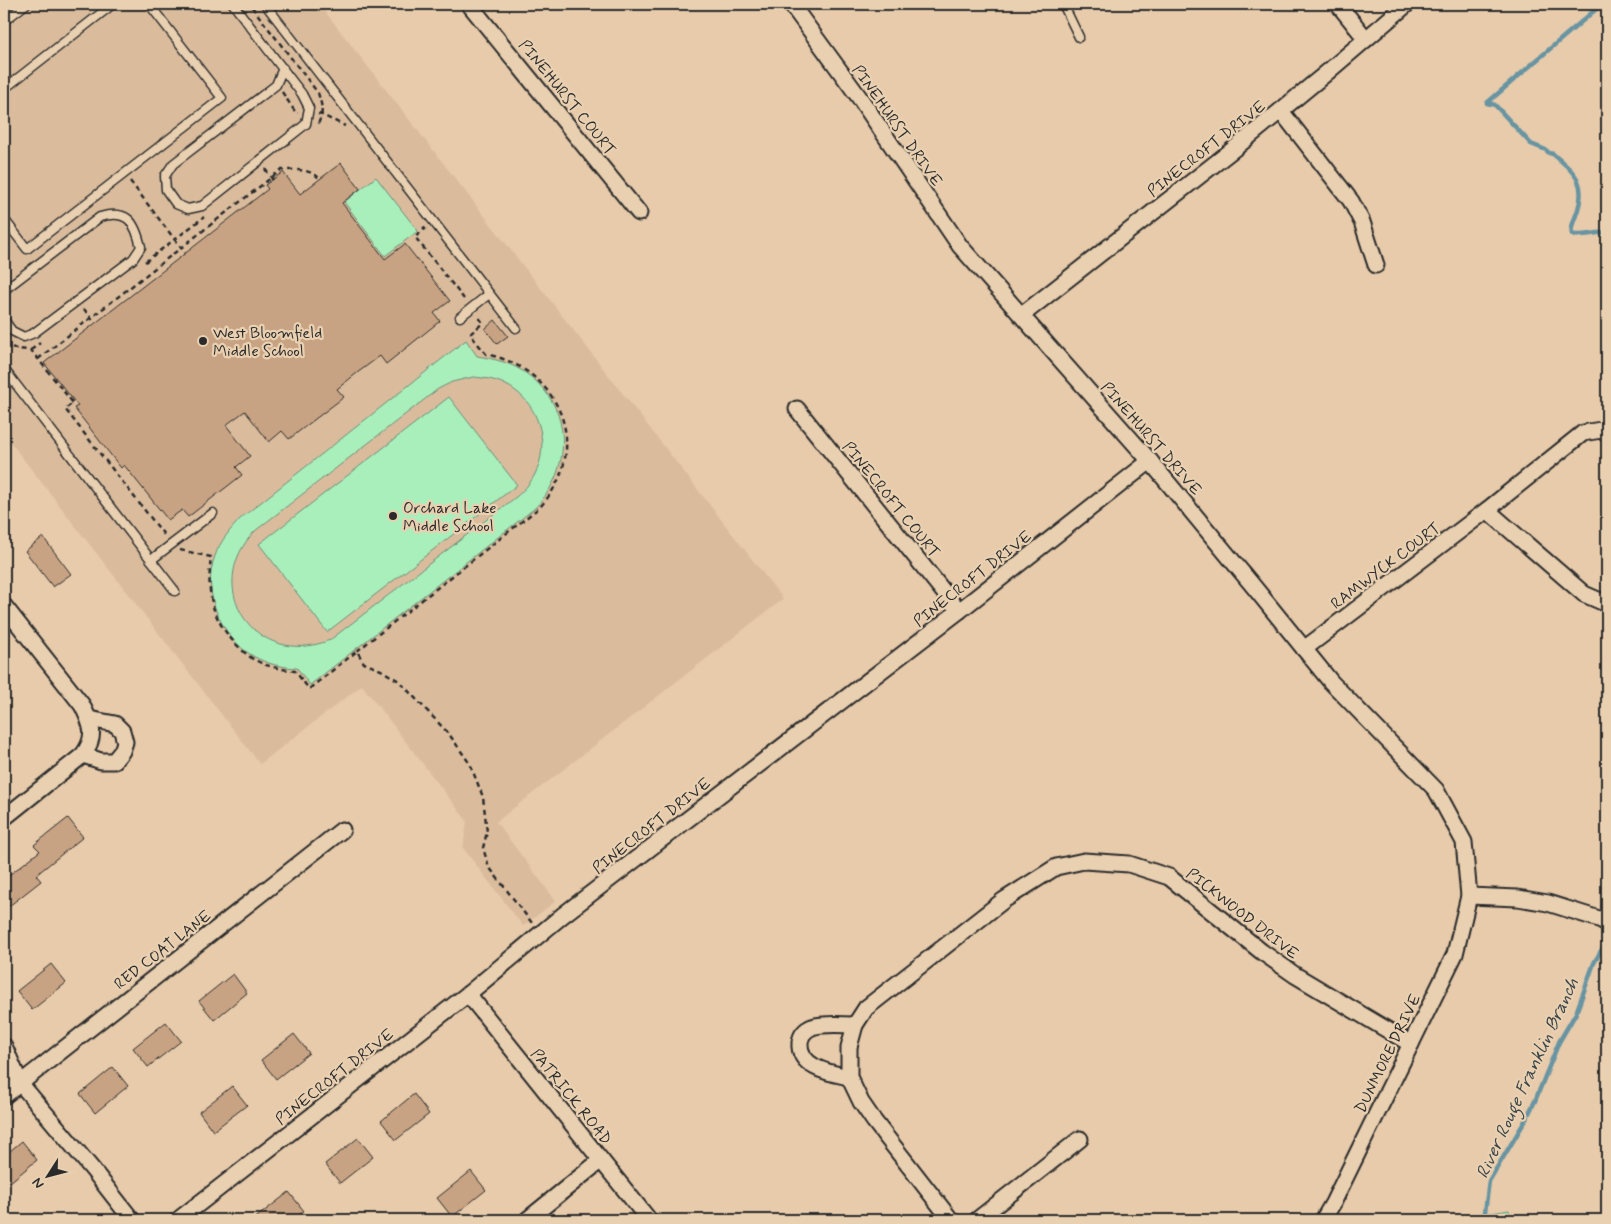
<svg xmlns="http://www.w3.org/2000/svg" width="1611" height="1224" viewBox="0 0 1611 1224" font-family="Mynerve,sans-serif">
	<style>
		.built { fill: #dabc9d }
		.green { fill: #a9efbc; stroke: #6a8d74; fill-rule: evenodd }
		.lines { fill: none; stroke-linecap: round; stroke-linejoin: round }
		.stream { stroke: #6894a2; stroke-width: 4.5 }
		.building { fill: #c8a383; stroke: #2b2b2b }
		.lane-casing { stroke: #2b2b2b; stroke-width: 11 }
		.street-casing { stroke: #2b2b2b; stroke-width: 19 }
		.path { stroke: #2b2b2b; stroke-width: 2.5; stroke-dasharray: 5 4; stroke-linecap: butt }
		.lane { stroke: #e9d0b1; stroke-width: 8 }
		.street { stroke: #e9d0b1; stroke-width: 15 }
		.poi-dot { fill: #2b2b2b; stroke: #e9d0b1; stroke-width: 2 }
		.labels { text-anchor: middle; stroke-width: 4.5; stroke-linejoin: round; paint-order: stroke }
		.street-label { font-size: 16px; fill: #2b2b2b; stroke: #e9d0b1 }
		.poi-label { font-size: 16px; fill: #2b2b2b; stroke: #e9d0b1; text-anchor: start }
		.water-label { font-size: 18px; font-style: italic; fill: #3a4549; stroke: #e9d0b1 }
	</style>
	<rect width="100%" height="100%" fill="#e7cbab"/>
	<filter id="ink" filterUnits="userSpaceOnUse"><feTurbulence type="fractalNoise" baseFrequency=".02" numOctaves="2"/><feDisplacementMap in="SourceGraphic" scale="10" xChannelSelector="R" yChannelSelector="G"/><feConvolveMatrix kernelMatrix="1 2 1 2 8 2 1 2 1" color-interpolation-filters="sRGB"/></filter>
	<g filter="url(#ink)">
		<polygon class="built" points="4,4 319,4 783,599 496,822 556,901 523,926 463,848 467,821 362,685 260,764 4,434"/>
		<g class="green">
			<polygon points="376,177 418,231 385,256 344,202"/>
			<path d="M 466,340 L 477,356 C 495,359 512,363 527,374 C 573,407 573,469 535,508 L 310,685 L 297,668 C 281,667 267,664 253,656 C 221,638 201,591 215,556 C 220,541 231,529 241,518 ZM 473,377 C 484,378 494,379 504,384 C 538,399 552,444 534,476 C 529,485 523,491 516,497 L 330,640 C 256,670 200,588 255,531 L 438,389 L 452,382 Z"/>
			<polygon points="449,397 517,485 327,632 259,544"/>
			<polygon points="1509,1210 1510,1220 1466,1220 1469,1217"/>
		</g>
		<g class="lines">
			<g class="stream">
				<path d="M 1602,4 L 1487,103 L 1495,105 L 1531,144 L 1546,150 L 1549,153 L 1553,154 C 1576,174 1588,183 1576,215 C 1574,221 1570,228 1572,234 C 1582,238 1596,231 1607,233"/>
				<polyline points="1484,1220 1489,1181 1525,1121 1535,1101 1559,1042 1576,1013 1594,963 1602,949"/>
			</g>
		</g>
		<g class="building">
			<polygon points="341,163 360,189 342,203 385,259 405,244 450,301 434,313 440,321 386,364 380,356 357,373 337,389 344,397 289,439 282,431 269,442 245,411 226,425 250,456 236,467 242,475 188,517 182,510 168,520 124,465 121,468 74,408 78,406 44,363 268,189 265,185 283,172 300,194"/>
			<polygon points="495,320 508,336 497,344 485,329"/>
			<polygon points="43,537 71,574 53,587 25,551"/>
			<polygon points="68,818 83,837 36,875 41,881 4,910 4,879 40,851 34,845"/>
			<polygon points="51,964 66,983 32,1010 17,991"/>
			<polygon points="233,974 247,993 214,1020 199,1001"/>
			<polygon points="166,1022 181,1041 148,1067 133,1048"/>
			<polygon points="294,1034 309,1053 276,1079 261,1060"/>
			<polygon points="113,1067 128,1086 95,1113 80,1094"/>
			<polygon points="232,1086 247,1105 213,1131 199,1112"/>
			<polygon points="414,1094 429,1114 396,1140 381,1121"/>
			<polygon points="358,1138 373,1157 340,1183 325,1164"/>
			<polygon points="22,1141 37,1160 4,1187 4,1156"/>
			<polygon points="471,1171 486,1190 452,1217 437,1198"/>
			<polygon points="289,1192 304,1211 292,1220 253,1220"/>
		</g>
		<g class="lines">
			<g class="lane-casing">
				<g id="lane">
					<polyline points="233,4 302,94 309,108 306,124 202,206 188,209 176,204 166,190 165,176 173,164 276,85 283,68"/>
					<polyline points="265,4 516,328"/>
					<polyline points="1063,4 1079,37"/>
					<polyline points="4,21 26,4"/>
					<polyline points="4,89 113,4"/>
					<polyline points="4,219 27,249 222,98 149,4"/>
					<path d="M 4,290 L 100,217 C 128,209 135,222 141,247 L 133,259 L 34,333 L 24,337 L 12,331 L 4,320"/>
					<polyline points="460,317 489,294"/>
					<polyline points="4,369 175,591"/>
					<polyline points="151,560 213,513"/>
				</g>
			</g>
			<g class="street-casing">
				<g id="street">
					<polyline points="469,4 639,213"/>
					<polyline points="791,4 859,97 960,246 1150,461 1254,587 1331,682 1436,790 1464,842 1469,896 1455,954 1333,1203 1323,1220"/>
					<polyline points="1338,4 1366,39"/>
					<polyline points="1281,111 1351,201 1362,222 1376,265"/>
					<polyline points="1022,315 1240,144 1324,75 1407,4"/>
					<polyline points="797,409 959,611"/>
					<polyline points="1607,434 1601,430 1583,433 1487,510 1584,594 1607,604"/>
					<path d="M 4,606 L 82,705 C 92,725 97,736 83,755 L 4,818"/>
					<polyline points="1304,649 1487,510"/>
					<polyline points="83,755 101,761 114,761 122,751 125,742 122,731 115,724 89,719"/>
					<polyline points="1469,896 1518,898 1548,903 1599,919 1607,923"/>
					<polyline points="468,994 649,1220"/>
					<polyline points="4,1046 20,1083 93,1170 132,1220"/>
					<path d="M 849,1077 C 830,1073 798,1068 800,1042 C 801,1035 805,1030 812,1027 C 824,1023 841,1025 855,1025"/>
					<polyline points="4,1096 342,830"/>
					<polyline points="178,1220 468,994 563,915 959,611 1150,461"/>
					<polyline points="527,1220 601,1160"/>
					<polyline points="951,1220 874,1121 861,1102 849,1077 849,1047 855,1025 866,1008 1004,900 1056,867 1084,861 1129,864 1169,877 1262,952 1295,975 1411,1044"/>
					<polyline points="977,1220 1080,1139"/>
				</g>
			</g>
			<g class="path">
				<path d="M 252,7 L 318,93 C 322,106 324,111 318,124"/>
				<polyline points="282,92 296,113 298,113"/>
				<polyline points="318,114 322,115 345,126"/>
				<polyline points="265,169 273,180"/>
				<polyline points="130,181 185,253"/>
				<polyline points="423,227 425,229 415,237 464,299"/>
				<polyline points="145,262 204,217"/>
				<polyline points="84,309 95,323"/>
				<polyline points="4,343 16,349 31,350 73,403 65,409 165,536"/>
				<polyline points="31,350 40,343"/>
				<path d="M 38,359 L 281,170 C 295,170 310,168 320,179"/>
				<path d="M 180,550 L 211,557 C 207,591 210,615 233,641 C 240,648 248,657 257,661 C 268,667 282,669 295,671 L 309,689 L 357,651 L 364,663 L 381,670 L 399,681 L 449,734 L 470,764 L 483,797 L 487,832 L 483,848 L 489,867 L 532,923"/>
				<path d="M 357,651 L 540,507 C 593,449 561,370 486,354 L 470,334 L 483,323 L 477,315"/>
			</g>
			<use href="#lane" class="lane"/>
			<use href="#street" class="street"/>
		</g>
	</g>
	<g class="poi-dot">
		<circle cx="203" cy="341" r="5"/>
		<circle cx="393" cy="516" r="5"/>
	</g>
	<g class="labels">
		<g class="street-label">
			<text transform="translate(568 97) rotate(51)" y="6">PINEHURST COURT</text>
			<text transform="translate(898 125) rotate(55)" y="6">PINEHURST DRIVE</text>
			<text transform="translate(1206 148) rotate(-38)" y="6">PINECROFT DRIVE</text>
			<text transform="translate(1152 438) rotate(49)" y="6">PINEHURST DRIVE</text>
			<text transform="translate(892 499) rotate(51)" y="6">PINECROFT COURT</text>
			<text transform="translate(1385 565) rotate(-37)" y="6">RAMWYCK COURT</text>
			<text transform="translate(972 578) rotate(-38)" y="6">PINECROFT DRIVE</text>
			<text transform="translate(651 825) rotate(-38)" y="6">PINECROFT DRIVE</text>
			<text transform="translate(1243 913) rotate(38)" y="6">PICKWOOD DRIVE</text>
			<text transform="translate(162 949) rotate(-38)" y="6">RED COAT LANE</text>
			<text transform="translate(1387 1053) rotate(-64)" y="6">DUNMORE DRIVE</text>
			<text transform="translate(334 1076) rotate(-38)" y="6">PINECROFT DRIVE</text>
			<text transform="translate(572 1096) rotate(51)" y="6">PATRICK ROAD</text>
		</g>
		<g class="poi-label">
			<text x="213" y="338">West Bloomfield<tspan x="213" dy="18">Middle School</tspan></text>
			<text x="403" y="513">Orchard Lake<tspan x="403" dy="18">Middle School</tspan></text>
		</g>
		<g class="water-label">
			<text transform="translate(1527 1078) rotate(-65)" y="6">River Rouge Franklin Branch</text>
		</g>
	</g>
	<rect width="1611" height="1224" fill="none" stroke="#e9d0b1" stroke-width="20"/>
	<rect x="10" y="10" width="1591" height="1204" fill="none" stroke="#2b2b2b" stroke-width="2" filter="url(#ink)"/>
	<g transform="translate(48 1176) rotate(234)" stroke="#e9d0b1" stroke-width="4" paint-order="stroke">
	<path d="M0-4L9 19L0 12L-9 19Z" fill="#2b2b2b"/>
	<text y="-8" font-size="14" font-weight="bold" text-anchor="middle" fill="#2b2b2b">N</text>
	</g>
</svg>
